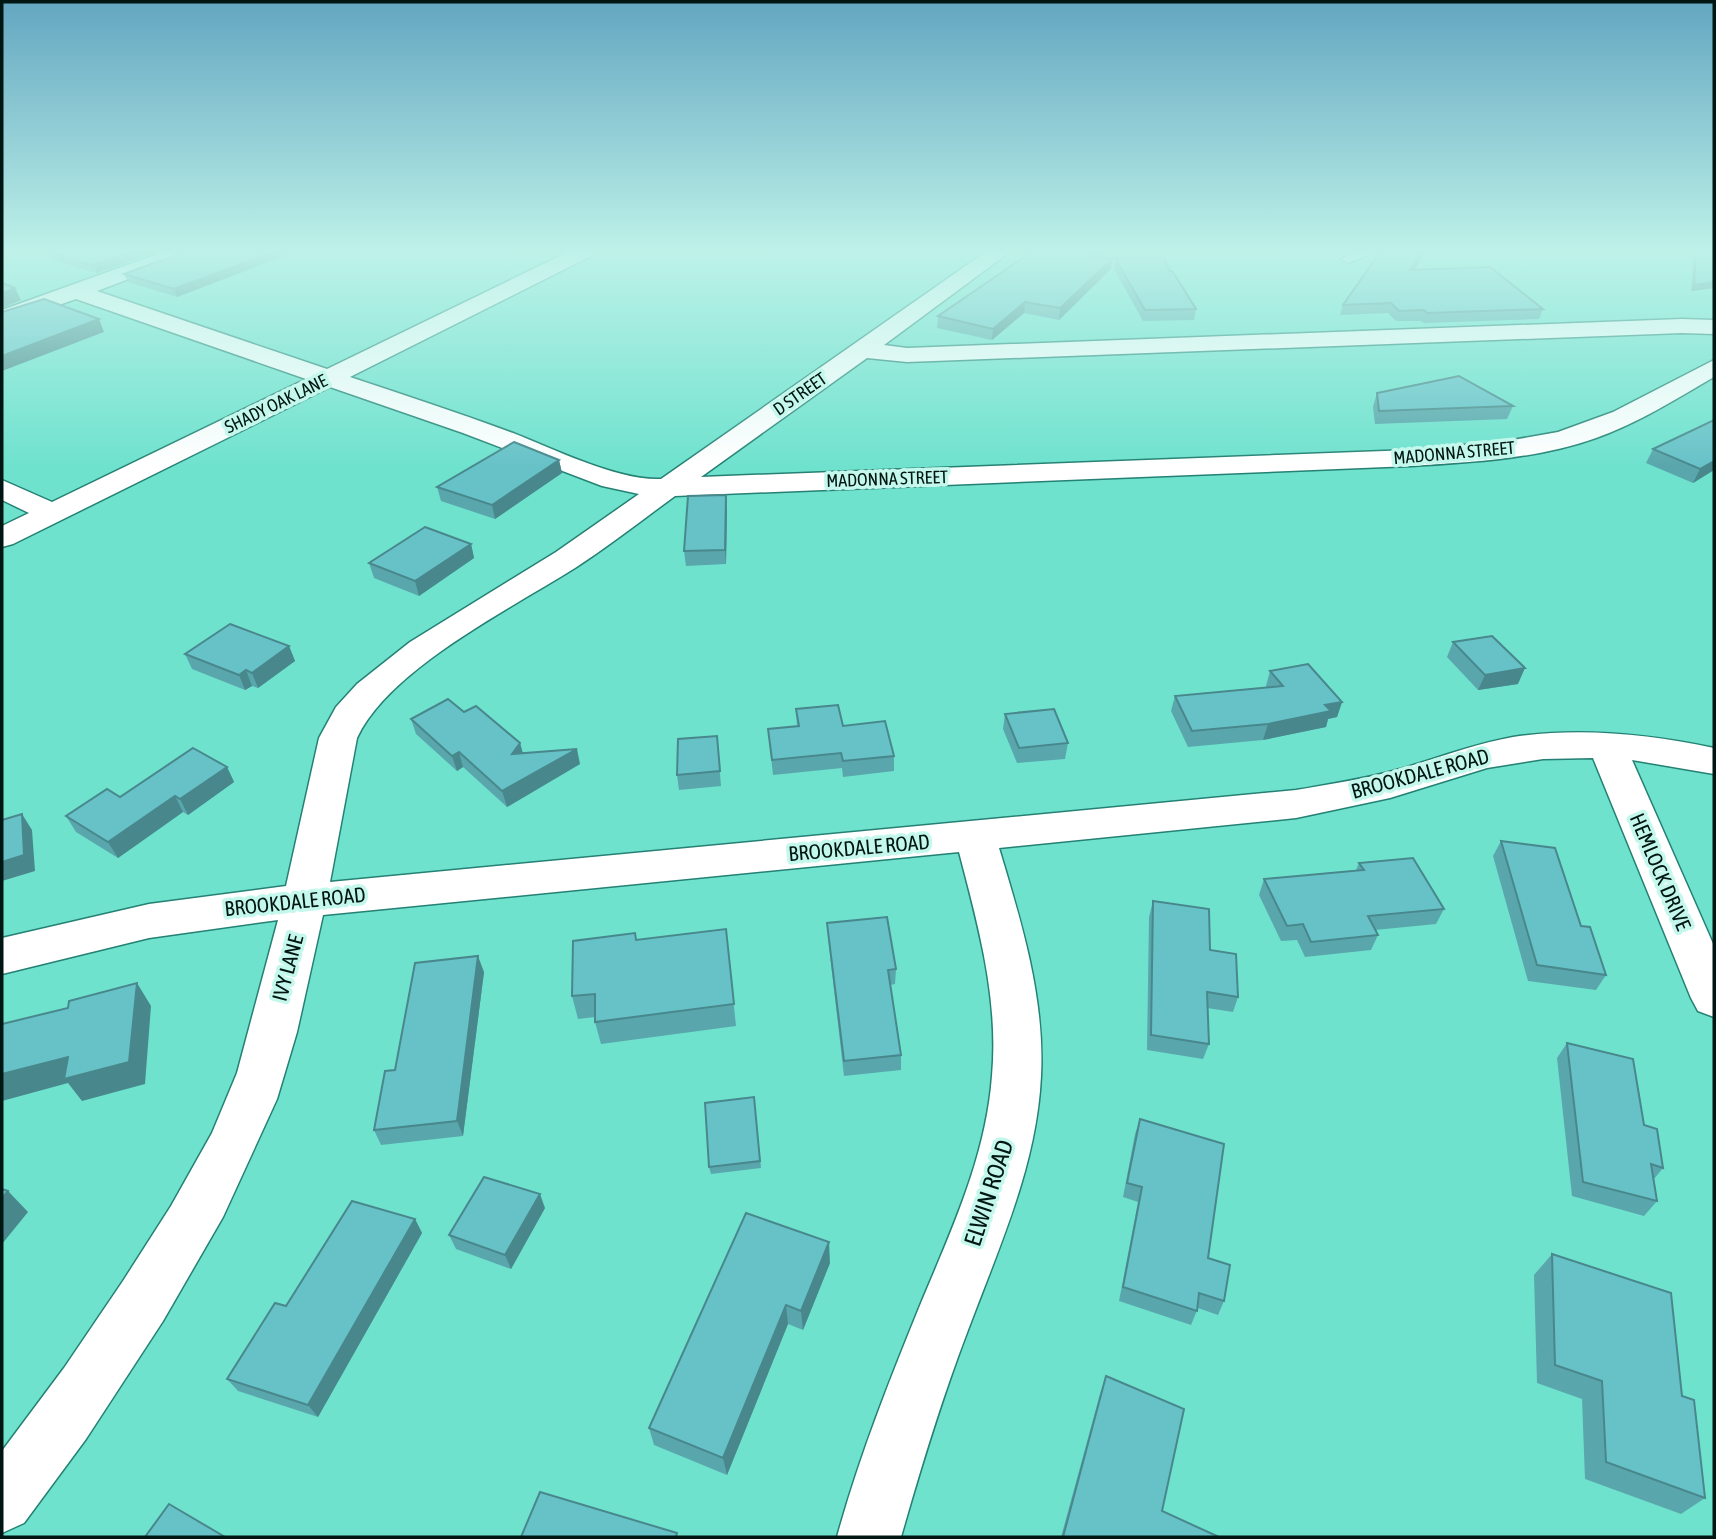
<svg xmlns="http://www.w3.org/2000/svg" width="1716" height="1539" viewBox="0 0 1716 1539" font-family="'Asap Condensed',sans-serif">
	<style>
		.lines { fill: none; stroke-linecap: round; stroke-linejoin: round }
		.lane-casing { stroke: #248173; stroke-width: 3 }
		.street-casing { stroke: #248173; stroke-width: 3 }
		.lane { fill: #fff; fill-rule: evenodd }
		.street { fill: #fff; fill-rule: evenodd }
		.wall { fill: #59a7ac }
		.shaded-wall { fill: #48888c }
		.building { fill: #67c2c8; stroke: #48888c; stroke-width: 2 }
		.labels { text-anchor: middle; stroke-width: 7; stroke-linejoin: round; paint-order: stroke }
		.far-street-label { font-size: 18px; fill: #001612; stroke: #c5f8ed }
		.street-label { font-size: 21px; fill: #001612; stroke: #c5f8ed }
		.near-street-label { font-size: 24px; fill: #001612; stroke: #c5f8ed }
	</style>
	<rect width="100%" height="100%" fill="#6fe2ce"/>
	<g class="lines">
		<g class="lane-casing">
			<polygon id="lane" points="1358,251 1377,251 1348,263 1341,259"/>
		</g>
		<g class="street-casing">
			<path id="street" d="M 166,251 L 195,251 L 192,255 L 97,291 L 327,369 L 570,251 L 596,251 L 593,255 L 350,377 C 404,395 459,413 513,433 C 554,449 618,481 661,479 L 987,251 L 1011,251 L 884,345 L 907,348 L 1682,319 L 1714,320 L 1714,334 L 1682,333 L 907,362 L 867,358 L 701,477 L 1411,450 L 1507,441 L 1558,432 L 1613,412 L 1714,360 L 1714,377 C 1676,399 1638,423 1596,438 C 1537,459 1473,462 1411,466 L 675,496 C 642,520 609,546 575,568 C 510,609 389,669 357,738 L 330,882 L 1296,790 C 1331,784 1366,779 1400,769 C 1438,758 1474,744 1513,737 C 1580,727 1648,734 1714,748 L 1714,774 L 1632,760 L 1714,946 L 1714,1017 L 1698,1011 L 1691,998 L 1593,758 L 1543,759 L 1487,768 L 1390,798 L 1296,818 L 999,848 C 1021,921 1045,998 1041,1076 C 1037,1165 999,1247 968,1330 C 942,1398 921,1467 901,1537 L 837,1537 C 859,1457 890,1379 921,1303 C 952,1229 986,1156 992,1076 C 999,1000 978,924 959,852 L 323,915 L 297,1032 L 277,1099 L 223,1217 L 163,1321 L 86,1439 L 24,1523 L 2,1533 L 2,1451 L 64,1368 L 123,1281 L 171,1206 L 212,1133 L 237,1073 L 278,920 L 149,938 L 2,974 L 2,938 L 149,904 L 286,886 L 319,738 L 336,707 L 357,684 L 410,642 L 556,552 L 639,494 L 602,486 L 463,433 L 330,387 L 13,544 L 2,547 L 2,526 L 29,513 L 2,500 L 2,480 L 52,502 L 306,379 L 76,299 L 2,325 L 2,310 Z"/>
		</g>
		<use href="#lane" class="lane"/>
		<use href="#street" class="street"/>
	</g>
	<g class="wall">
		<polygon points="57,251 159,251 97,273 54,261 50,253"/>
		<polygon points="187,251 287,251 283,252 284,256 177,297 128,282 124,274"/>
		<polygon points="1033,251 1107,251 1098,258 1111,269 1059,320 1024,313 992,340 937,328 938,316"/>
		<polygon points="1694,251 1714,251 1714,288 1691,291"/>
		<polygon points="1424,255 1414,270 1543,309 1539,319 1424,323 1421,321 1396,321 1388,313 1340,315 1343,305"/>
		<polygon points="1115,258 1169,270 1196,309 1194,320 1143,321 1114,269"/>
		<polygon points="1377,393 1513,406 1507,419 1375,424 1373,407"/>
		<polygon points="1653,449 1714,470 1693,483 1646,463"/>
		<polygon points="559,460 562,473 495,519 441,501 437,487"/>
		<polygon points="727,509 726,564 686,566 684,551"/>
		<polygon points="471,544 474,558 419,596 374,578 369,563"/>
		<polygon points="1453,642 1518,684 1478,690 1447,657"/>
		<polygon points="289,646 295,661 258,688 252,686 245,690 192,669 185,654"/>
		<polygon points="1270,671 1342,702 1337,717 1328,719 1326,727 1263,740 1188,747 1171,711 1175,696 1267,688 1266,686"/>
		<polygon points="796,709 843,726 894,756 894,771 843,777 842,768 773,775 768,729 797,726"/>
		<polygon points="464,712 520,743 523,753 580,764 507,807 463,767 457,771 416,734 411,719"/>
		<polygon points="1005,714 1068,743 1065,759 1017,763 1003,729"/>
		<polygon points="717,736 721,786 679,790 677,775"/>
		<polygon points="227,767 234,782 188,815 183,812 118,858 76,832 66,816 120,797"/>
		<polygon points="1501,841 1581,926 1606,975 1596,990 1528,981 1493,856"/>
		<polygon points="1359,863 1444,909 1436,924 1375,930 1378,935 1371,950 1305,957 1297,940 1281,941 1259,895 1264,879 1356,870"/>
		<polygon points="1153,901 1238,997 1233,1012 1207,1008 1209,1044 1203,1059 1147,1050 1149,917"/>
		<polygon points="827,923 896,969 895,984 890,985 901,1055 901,1070 844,1076 828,938"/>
		<polygon points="726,929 736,1026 601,1044 595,1022 595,1017 578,1019 572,996 636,940"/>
		<polygon points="484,972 463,1136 381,1145 374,1130 395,1070"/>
		<polygon points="1567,1043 1644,1125 1663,1168 1654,1179 1657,1201 1644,1216 1572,1196 1557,1058"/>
		<polygon points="754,1097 761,1168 711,1174 709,1167"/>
		<polygon points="1140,1119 1208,1258 1224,1301 1218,1315 1198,1308 1191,1325 1119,1301 1138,1202 1123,1197 1135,1134"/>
		<polygon points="545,1208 511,1269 456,1249 449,1235"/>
		<polygon points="415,1219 422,1233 318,1417 238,1391 227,1379"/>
		<polygon points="1552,1254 1682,1396 1705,1498 1681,1514 1585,1479 1582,1399 1537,1383 1534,1275"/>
		<polygon points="830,1263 803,1330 788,1324 727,1475 654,1445 649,1428"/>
		<polygon points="1106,1376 1162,1511 1219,1537 1061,1537 1100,1394"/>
	</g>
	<g class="shaded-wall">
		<polygon points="134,251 159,251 97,273 93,265"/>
		<polygon points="275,251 287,251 283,252 284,256 177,297 174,289"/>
		<polygon points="1094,251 1107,251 1084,268 1085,257"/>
		<polygon points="1423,251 1425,251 1424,255 1407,280 1410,270"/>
		<polygon points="1113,258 1111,269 1059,320 1060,308"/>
		<polygon points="1714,282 1714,288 1691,291 1694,285"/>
		<polygon points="15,288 21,300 2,308 2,293"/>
		<polygon points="1025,302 1024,313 992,340 993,329"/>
		<polygon points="99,319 104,332 2,371 2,356"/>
		<polygon points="559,460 562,473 495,519 492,505"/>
		<polygon points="1714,461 1714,470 1693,483 1700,469"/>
		<polygon points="726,495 727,509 726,564 725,550"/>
		<polygon points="471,544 474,558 419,596 415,581"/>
		<polygon points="289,646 295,661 258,688 252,673"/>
		<polygon points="1525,668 1518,684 1478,690 1485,675"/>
		<polygon points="246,670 252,686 245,690 239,675"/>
		<polygon points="1342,702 1337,717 1328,719 1326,727 1263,740 1268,724 1325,705"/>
		<polygon points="520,743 524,758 512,754"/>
		<polygon points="577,749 580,764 507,807 502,791"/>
		<polygon points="459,752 463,767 457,771 452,756"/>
		<polygon points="227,767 234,782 188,815 180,799"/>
		<polygon points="175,796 183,812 118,858 108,842"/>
		<polygon points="22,814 32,830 35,871 2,881 2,862"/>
		<polygon points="478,956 484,972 463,1136 457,1121"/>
		<polygon points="137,983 151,1006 145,1084 82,1101 68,1083 2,1101 2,1074"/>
		<polygon points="8,1191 28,1212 2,1244 2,1198"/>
		<polygon points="540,1194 545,1208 511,1269 505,1255"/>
		<polygon points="415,1219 422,1233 318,1417 308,1405"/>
		<polygon points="829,1242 830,1263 803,1330 801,1311"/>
		<polygon points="786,1305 788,1324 727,1475 723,1458"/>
	</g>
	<g class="building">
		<polygon points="57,251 134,251 93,265 50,253"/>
		<polygon points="187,251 275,251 174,289 124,274"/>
		<polygon points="1033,251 1094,251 1085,257 1113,258 1060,308 1025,302 993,329 938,316"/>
		<polygon points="1381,251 1423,251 1410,270 1490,267 1543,309 1427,313 1424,310 1399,311 1391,303 1343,305"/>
		<polygon points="1696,251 1714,251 1714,282 1694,285"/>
		<polygon points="1115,258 1164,258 1169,270 1173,272 1196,309 1145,310"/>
		<polygon points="2,283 15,288 2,293"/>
		<polygon points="44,299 99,319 2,356 2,312"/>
		<polygon points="1459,376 1513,406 1379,411 1377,393"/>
		<polygon points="1714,420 1714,461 1700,469 1653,449"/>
		<polygon points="514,442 559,460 492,505 437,487"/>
		<polygon points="726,495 725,550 684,551 688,496"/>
		<polygon points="425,527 471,544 415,581 369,563"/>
		<polygon points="230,624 289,646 252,673 246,670 239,675 185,654"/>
		<polygon points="1492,636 1525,668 1485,675 1453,642"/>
		<polygon points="1308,664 1342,702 1325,705 1331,711 1268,724 1192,731 1175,696 1283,686 1270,671"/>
		<polygon points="448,699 464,712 476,706 520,743 512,754 577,749 502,791 459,752 452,756 411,719"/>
		<polygon points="838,705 843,726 885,721 894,756 843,761 841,753 772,760 768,729 799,726 796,709"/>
		<polygon points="1054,709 1068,743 1019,748 1005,714"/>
		<polygon points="717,736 720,771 677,775 678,739"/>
		<polygon points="193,748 227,767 180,799 175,796 108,842 66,816 107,789 120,797"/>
		<polygon points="22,814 24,855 2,862 2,820"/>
		<polygon points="1501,841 1555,848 1581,926 1590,927 1606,975 1537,965"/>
		<polygon points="1413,858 1444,909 1368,916 1378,935 1311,942 1303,924 1287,926 1264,879 1364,870 1359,863"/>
		<polygon points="1153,901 1209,909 1210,950 1236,954 1238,997 1207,992 1209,1044 1151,1035"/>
		<polygon points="887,917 896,969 888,970 901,1055 844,1061 827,923"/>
		<polygon points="726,929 734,1004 595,1022 595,994 572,996 573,941 635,933 636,940"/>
		<polygon points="478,956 457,1121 374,1130 385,1071 395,1070 415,963"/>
		<polygon points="137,983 129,1062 64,1079 68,1057 2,1074 2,1024 68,1008 69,1001"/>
		<polygon points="1567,1043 1633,1059 1644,1125 1657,1129 1663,1168 1651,1164 1657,1201 1583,1182"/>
		<polygon points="754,1097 760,1161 709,1167 705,1103"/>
		<polygon points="1140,1119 1224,1144 1208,1258 1230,1265 1224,1301 1199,1293 1197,1311 1123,1287 1142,1187 1127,1183"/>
		<polygon points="484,1177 540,1194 505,1255 449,1235"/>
		<polygon points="2,1189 8,1191 2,1198"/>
		<polygon points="352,1201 415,1219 308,1405 227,1379 275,1303 286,1306"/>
		<polygon points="746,1213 829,1242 801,1311 786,1305 723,1458 649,1428"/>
		<polygon points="1552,1254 1671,1293 1682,1396 1694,1400 1705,1498 1606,1462 1602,1381 1555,1365"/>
		<polygon points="1106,1376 1184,1409 1162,1511 1219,1537 1063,1537"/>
		<polygon points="540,1492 677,1533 676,1537 521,1537"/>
		<polygon points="169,1504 225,1537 145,1537"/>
	</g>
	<linearGradient id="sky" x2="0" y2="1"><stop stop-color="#62a6c0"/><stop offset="0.54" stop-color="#bef2e9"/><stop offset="1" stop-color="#bef2e9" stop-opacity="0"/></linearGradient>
	<rect width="1716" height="466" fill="url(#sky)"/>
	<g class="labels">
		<g class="far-street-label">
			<text transform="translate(800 394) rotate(-35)" y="6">D STREET</text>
			<text transform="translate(276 404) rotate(-26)" y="6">SHADY OAK LANE</text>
			<text transform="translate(1454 453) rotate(-5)" y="6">MADONNA STREET</text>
			<text transform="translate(887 479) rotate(-2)" y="6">MADONNA STREET</text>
		</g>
		<g class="street-label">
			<text transform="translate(1420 774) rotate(-15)" y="7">BROOKDALE ROAD</text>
			<text transform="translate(859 848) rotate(-5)" y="7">BROOKDALE ROAD</text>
			<text transform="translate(1660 872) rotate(67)" y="7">HEMLOCK DRIVE</text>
			<text transform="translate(295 902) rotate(-6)" y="7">BROOKDALE ROAD</text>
			<text transform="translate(288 968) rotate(-75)" y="7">IVY LANE</text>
		</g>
		<g class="near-street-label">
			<text transform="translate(989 1193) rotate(-72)" y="8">ELWIN ROAD</text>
		</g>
	</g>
	<rect width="1716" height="1539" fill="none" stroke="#001612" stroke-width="7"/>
</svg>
